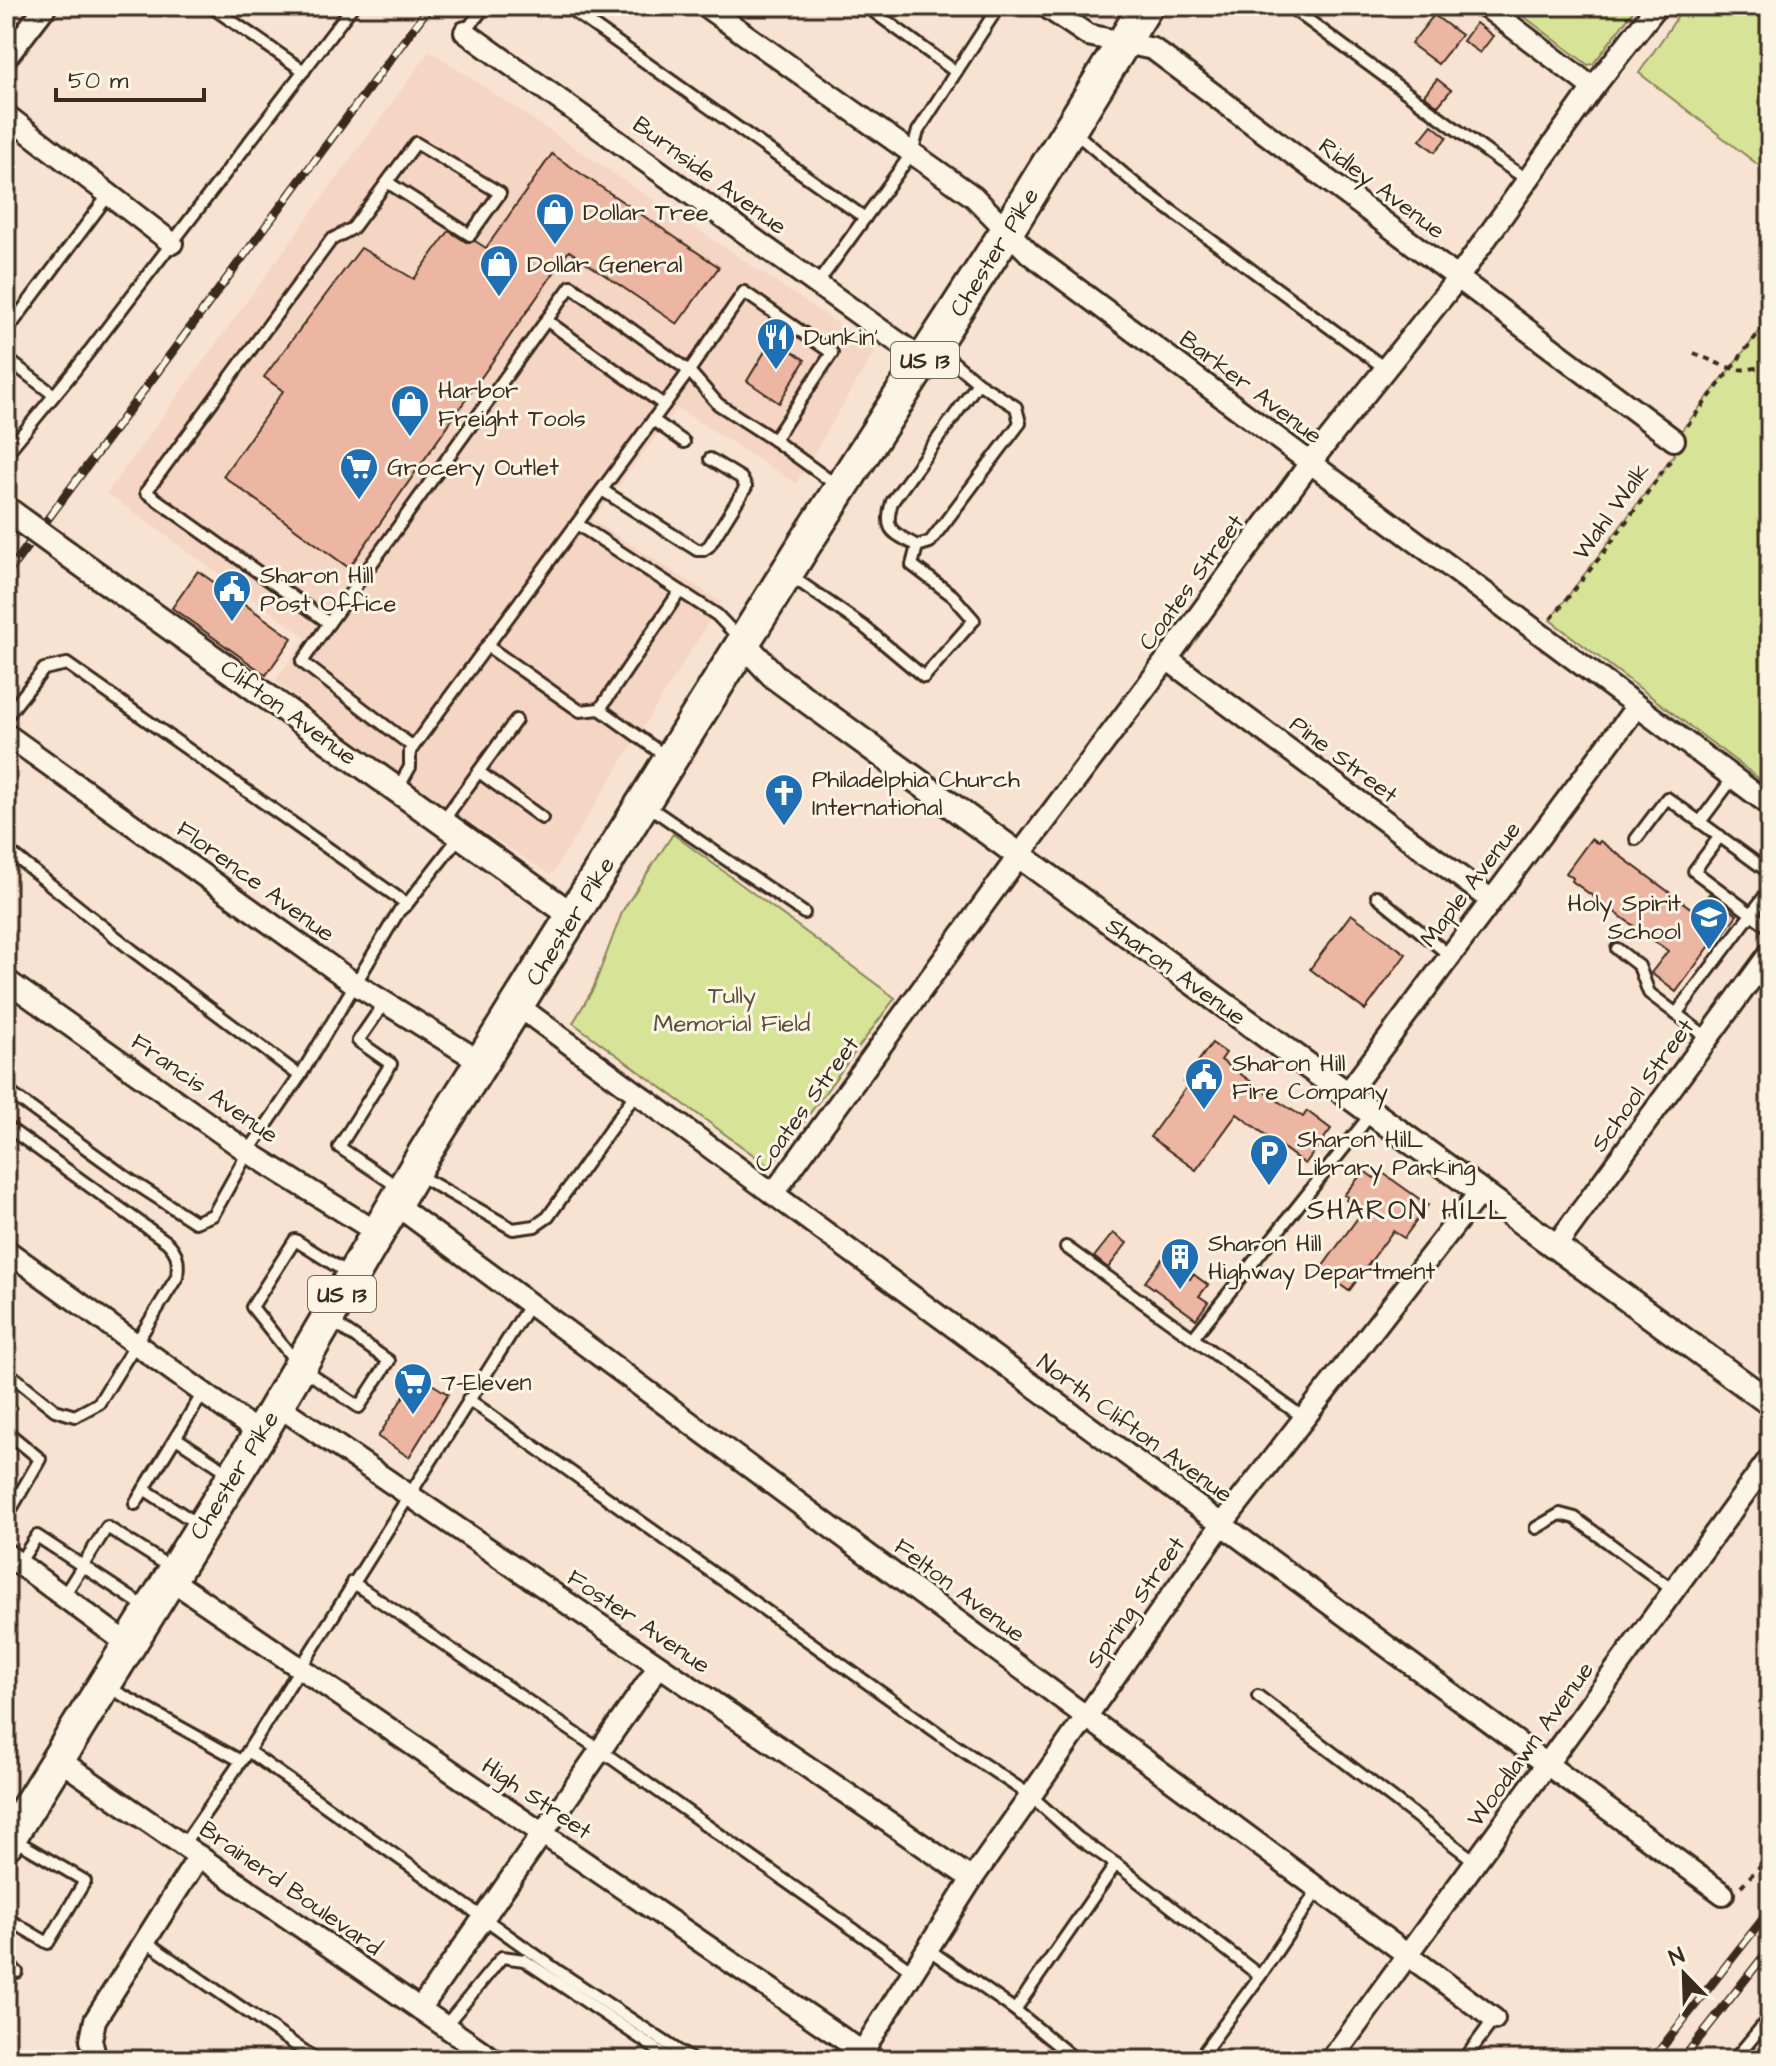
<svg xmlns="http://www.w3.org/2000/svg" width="1776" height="2066" viewBox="0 0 1776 2066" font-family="'Architects Daughter',sans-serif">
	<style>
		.built { fill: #f5d5c3 }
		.green { fill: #d7e396; stroke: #89865a; stroke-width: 2 }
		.building { fill: #edb6a2; stroke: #3b2a1e; stroke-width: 2 }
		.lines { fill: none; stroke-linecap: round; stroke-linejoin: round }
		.service-casing { stroke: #3b2a1e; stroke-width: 16 }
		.minor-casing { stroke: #3b2a1e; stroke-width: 26 }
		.tertiary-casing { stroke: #3b2a1e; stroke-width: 30 }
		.primary-casing { stroke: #3b2a1e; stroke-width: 38 }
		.path { stroke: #3b2a1e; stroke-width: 4; stroke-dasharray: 6 6; stroke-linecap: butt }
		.service { stroke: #fcf5e5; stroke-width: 10 }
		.minor { stroke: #fcf5e5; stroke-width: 20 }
		.tertiary { stroke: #fcf5e5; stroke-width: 24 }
		.primary { stroke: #fcf5e5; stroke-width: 32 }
		.tram { stroke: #3b2a1e; stroke-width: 2 }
		.rail-casing { stroke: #3b2a1e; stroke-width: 9 }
		.rail { stroke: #fcf5e5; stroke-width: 6; stroke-dasharray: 18; stroke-linecap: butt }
		.tertiary-bridge-casing { stroke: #3b2a1e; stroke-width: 30; stroke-linecap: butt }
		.tertiary-bridge { stroke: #fcf5e5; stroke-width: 24 }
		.labels { text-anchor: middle; stroke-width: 6; stroke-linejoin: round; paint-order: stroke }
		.shield { fill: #fcf5e5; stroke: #75675a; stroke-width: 2 }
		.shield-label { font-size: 22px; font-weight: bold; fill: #3b2a1e }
		.street-label { font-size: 24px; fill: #3b2a1e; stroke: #fcf5e5 }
		.poi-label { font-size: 24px; fill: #3b2a1e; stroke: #fcf5e5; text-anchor: start }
		.park-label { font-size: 24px; fill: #5a4f36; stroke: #fcf5e5 }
		.quarter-label { font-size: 28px; letter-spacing: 2px; fill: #3b2a1e; stroke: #fcf5e5 }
	</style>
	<rect width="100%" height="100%" fill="#f8e2d1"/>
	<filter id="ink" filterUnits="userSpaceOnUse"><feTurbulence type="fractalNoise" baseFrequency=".0125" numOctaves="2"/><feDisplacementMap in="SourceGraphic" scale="16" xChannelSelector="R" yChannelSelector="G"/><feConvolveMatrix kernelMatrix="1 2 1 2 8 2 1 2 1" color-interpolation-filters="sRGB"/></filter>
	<g filter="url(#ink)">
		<polygon class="built" points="430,51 876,349 796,483 677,408 592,520 721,602 551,875 433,799 275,681 307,638 107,493"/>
		<g class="green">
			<polygon points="1510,6 1637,6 1593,64 1588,65"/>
			<polygon points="1685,6 1770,6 1770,174 1639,73"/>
			<polygon points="1770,318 1770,787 1550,620 1674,455 1674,440"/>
			<polygon points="673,834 895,998 770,1167 573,1023 593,989 623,910"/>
		</g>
		<g class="building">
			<polygon points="1434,15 1461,35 1438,64 1411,44"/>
			<polygon points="1476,23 1493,36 1480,53 1463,41"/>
			<polygon points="1437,79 1451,90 1438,106 1424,95"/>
			<polygon points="1432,125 1447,137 1435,152 1420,140"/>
			<polygon points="552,154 719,267 677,324 569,251 349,568 223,476 283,391 264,377 361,248 414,279 449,231 466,242 475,241 486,248"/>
			<polygon points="773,338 805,360 779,403 747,381"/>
			<polygon points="198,571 292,638 266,675 172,608"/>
			<polygon points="1591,839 1598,844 1600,841 1696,912 1709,894 1737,915 1723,934 1720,932 1676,992 1651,973 1668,951 1572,881 1573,878 1566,873"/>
			<polygon points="1351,914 1406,954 1365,1010 1310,969"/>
			<polygon points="1212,1043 1226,1053 1221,1060 1281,1103 1303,1117 1307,1111 1331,1129 1305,1164 1237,1114 1196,1170 1150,1137 1188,1085 1183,1082"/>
			<polygon points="1364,1171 1374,1178 1380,1171 1428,1205 1404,1238 1393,1231 1349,1291 1320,1270 1362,1212 1346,1200 1348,1197 1344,1195"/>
			<polygon points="1113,1233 1127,1243 1108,1268 1094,1257"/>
			<polygon points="1162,1259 1190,1279 1193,1274 1208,1285 1199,1296 1208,1302 1196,1319 1145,1282"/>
			<polygon points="417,1375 448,1394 409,1457 378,1437"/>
		</g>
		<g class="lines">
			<g class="service-casing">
				<g id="service">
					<polyline points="210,6 304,71"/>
					<polyline points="566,6 865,218"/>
					<polyline points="1289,6 1498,160 1528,180"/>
					<polyline points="465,32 485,6"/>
					<polyline points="956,72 999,6"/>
					<polyline points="1072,130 1139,187 1386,369"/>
					<polyline points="387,182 470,235 500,193 416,143 353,228 331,240 146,492 329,623 302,662 413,747"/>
					<polyline points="817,284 912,153 918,131 956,72 866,6"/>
					<polyline points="546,320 664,405"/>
					<polyline points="6,332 110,193"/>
					<path d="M 937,348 L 978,383 L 1016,407 L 1020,423 L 930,542 L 917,546 C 893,532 883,532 892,502 L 978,383"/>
					<polyline points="6,358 54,395"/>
					<polyline points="653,420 684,442"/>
					<polyline points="6,454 75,370 353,6"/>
					<polyline points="602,490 697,550 703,550 709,546 746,487 741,478 710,459"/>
					<polyline points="577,524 717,615 739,638"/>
					<polyline points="791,576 863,626 924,677 974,620 953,596 912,565 917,546"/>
					<polyline points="329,623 571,286 689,371 718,404 774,440 836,485"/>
					<polyline points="487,646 580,711 600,709 668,758"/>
					<polyline points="600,709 680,591"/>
					<polyline points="6,717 44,669 67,664 407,904 399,911 300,1076 248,1152 213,1215 195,1222 130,1180 6,1090"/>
					<polyline points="479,772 542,818"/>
					<polyline points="397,790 410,767 410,751 689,371 744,292 832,353 774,440"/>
					<polyline points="648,806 804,913"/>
					<polyline points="442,822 516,720"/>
					<polyline points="1700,822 1733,778"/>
					<polyline points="1720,836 1694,871 1770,928"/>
					<polyline points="1636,839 1667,798 1770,873"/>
					<polyline points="6,849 132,950 300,1076"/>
					<polyline points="1377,896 1449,955"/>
					<polyline points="407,904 460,836"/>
					<polyline points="1617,949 1639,966 1649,993 1708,1038"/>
					<polyline points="385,1002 358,1041 391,1064 339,1147 401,1189"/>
					<polyline points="1676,1014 1770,889"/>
					<path d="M 6,1126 L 167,1242 C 178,1253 179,1261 177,1277 L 99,1403 L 75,1416 L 55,1410 L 6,1371"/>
					<polyline points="418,1175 513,1229 535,1226 548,1217 636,1093"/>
					<polyline points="1066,1247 1304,1418"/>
					<polyline points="333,1322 389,1361 359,1407 300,1367 252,1307 295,1240 349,1274"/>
					<polyline points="1193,1338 1371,1114"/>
					<polyline points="468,1399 959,1748 1031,1796 1078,1838 1116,1864"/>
					<polyline points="6,1431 40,1459 6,1518"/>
					<polyline points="176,1438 231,1474"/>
					<polyline points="144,1489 199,1525"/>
					<polyline points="135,1504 203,1393"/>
					<polyline points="1536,1528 1560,1514 1575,1518 1674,1591"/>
					<polyline points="19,1563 37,1536 148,1609"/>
					<polyline points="352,1582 600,1750 914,1972"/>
					<polyline points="63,1597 107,1527 170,1567"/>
					<polyline points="106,1686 241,1761"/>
					<polyline points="1258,1696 1476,1862"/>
					<polyline points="248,1751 561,1973 692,2060"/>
					<polyline points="183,1845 248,1751 530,1304"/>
					<polyline points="6,1918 48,1943 85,1881 15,1840"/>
					<polyline points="145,1941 317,2060"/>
					<polyline points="928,1949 1015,2010 1076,2060"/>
					<polyline points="6,1965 17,1972"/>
					<polyline points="1260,1976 1319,1888"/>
					<polyline points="1015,2010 1116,1864 1260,1976 1198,2060"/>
					<polyline points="445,2026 502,1957 524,1960 673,2060"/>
					<polyline points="1464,2060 1494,2019"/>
					<polyline points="1734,2060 1770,2017"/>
				</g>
			</g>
			<g class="minor-casing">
				<g id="minor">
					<polyline points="705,6 974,197 1030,254 1770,805"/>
					<polyline points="1045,6 1088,35 1153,49 1674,440"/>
					<polyline points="1485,6 1593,88"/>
					<polyline points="465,32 924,361"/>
					<polyline points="6,58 46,6"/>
					<polyline points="6,115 172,243"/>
					<polyline points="1167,659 1490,899"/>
					<polyline points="6,734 355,984 481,1062"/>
					<polyline points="6,980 248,1152 378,1233"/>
					<polyline points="517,1005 1723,1894"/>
					<polyline points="1347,1094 1637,706"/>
					<polyline points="773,1194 1018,857 1167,659 1310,463 1458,278 1593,88 1657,6"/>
					<polyline points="395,1204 1494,2019"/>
					<polyline points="1555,1247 1770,953"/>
					<polyline points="6,1250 260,1434"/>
					<polyline points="277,1405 972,1879"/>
					<polyline points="6,1554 129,1645"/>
					<polyline points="170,1579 874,2060"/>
					<polyline points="58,1759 494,2060"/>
					<polyline points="420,2009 659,1666"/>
					<polyline points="96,2060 91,2040 95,2020 199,1856"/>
					<polyline points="857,2060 972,1879 1222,1524 1480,1192"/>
					<polyline points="1331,2060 1770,1458"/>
				</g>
			</g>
			<g class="tertiary-casing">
				<g id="tertiary">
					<polyline points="6,509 21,520"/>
					<polyline points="68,554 573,916"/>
					<polyline points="743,643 775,677 1770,1403"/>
				</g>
			</g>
			<g class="primary-casing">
				<polyline id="primary" points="6,1843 260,1434 424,1154 806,542 1007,231 1146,6"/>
			</g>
			<g class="path">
				<path d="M 1694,353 C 1726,366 1736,377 1770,363"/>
				<polyline points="1687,426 1770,318"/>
				<polyline points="1551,619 1608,547 1673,457"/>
				<polyline points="1741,1886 1770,1856"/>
			</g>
			<use href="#service" class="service"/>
			<use href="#minor" class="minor"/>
			<use href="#tertiary" class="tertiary"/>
			<use href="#primary" class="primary"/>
			<polyline class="tram" points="6,1728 7,1729"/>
			<g class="rail-casing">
				<g id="rail">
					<polyline points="6,575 430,6"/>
					<polyline points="1652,2060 1770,1910"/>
					<polyline points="1682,2060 1770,1948"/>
				</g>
			</g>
			<use href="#rail" class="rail"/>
			<g class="tertiary-bridge-casing">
				<polyline id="tertiary-bridge" points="21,520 68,554"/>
			</g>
			<use href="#tertiary-bridge" class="tertiary-bridge"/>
		</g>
	</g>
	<defs>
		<g id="shop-pin" transform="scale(2)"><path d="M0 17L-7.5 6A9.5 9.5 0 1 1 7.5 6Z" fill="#1f6fb2" stroke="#fcf5e5"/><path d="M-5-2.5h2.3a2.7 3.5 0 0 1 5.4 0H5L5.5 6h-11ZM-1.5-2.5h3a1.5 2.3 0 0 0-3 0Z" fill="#fff"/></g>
		<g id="restaurant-pin" transform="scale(2)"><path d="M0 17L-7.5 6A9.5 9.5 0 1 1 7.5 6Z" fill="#1f6fb2" stroke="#fcf5e5"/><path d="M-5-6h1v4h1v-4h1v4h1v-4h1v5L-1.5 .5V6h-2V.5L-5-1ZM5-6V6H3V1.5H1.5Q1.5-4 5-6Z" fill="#fff"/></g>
		<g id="supermarket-pin" transform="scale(2)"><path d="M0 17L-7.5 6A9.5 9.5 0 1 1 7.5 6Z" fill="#1f6fb2" stroke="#fcf5e5"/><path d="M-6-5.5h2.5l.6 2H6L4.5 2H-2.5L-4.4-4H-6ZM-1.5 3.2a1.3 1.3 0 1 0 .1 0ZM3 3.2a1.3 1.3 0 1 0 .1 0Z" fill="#fff"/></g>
		<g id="civic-pin" transform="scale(2)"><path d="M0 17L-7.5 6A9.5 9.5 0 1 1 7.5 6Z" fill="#1f6fb2" stroke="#fcf5e5"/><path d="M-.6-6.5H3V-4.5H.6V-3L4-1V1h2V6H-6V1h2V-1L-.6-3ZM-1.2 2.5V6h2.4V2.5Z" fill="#fff"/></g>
		<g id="church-pin" transform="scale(2)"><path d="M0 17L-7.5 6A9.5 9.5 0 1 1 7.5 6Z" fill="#1f6fb2" stroke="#fcf5e5"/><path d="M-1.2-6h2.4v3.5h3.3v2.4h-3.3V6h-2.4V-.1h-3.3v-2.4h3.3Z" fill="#fff"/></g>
		<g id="school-pin" transform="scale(2)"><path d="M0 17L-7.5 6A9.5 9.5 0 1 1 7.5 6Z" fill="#1f6fb2" stroke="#fcf5e5"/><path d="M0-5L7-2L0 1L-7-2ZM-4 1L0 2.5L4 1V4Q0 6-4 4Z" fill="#fff"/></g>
		<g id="parking-pin" transform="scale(2)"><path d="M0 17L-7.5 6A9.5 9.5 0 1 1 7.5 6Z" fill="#1f6fb2" stroke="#fcf5e5"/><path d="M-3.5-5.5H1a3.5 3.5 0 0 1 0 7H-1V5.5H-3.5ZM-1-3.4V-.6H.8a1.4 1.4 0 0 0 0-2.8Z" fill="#fff"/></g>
		<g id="building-pin" transform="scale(2)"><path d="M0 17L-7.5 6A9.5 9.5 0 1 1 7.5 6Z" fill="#1f6fb2" stroke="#fcf5e5"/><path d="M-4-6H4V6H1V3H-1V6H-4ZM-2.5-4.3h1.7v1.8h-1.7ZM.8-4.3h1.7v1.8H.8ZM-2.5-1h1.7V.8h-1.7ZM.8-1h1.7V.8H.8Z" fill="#fff"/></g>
	</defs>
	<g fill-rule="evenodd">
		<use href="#shop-pin" x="555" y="212"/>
		<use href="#shop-pin" x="499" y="264"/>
		<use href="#restaurant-pin" x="776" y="337"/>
		<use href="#shop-pin" x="410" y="404"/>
		<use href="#supermarket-pin" x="359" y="467"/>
		<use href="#civic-pin" x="232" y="589"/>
		<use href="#church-pin" x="784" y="793"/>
		<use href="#school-pin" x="1709" y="917"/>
		<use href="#civic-pin" x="1204" y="1077"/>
		<use href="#parking-pin" x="1269" y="1153"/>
		<use href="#building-pin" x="1180" y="1257"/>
		<use href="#supermarket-pin" x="413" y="1382"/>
	</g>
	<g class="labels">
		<g class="shield">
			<rect x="891" y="342" width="68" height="36" rx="6"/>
			<rect x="308" y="1276" width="68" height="36" rx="6"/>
		</g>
		<g class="shield-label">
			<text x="925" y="368">US 13</text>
			<text x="342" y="1302">US 13</text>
		</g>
		<g class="street-label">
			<text transform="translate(710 175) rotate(36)" y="8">Burnside Avenue</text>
			<text transform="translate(1382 188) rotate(37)" y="8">Ridley Avenue</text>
			<text transform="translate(994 252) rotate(-58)" y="8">Chester Pike</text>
			<text transform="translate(1251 387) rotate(37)" y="8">Barker Avenue</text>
			<text transform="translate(1611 511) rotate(-54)" y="8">Wahl Walk</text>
			<text transform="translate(1191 582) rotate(-54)" y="8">Coates Street</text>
			<text transform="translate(289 712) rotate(36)" y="8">Clifton Avenue</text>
			<text transform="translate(1344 759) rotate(37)" y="8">Pine Street</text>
			<text transform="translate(256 881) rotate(36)" y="8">Florence Avenue</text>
			<text transform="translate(1470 884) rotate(-53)" y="8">Maple Avenue</text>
			<text transform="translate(570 921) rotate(-58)" y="8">Chester Pike</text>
			<text transform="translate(1176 971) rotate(36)" y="8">Sharon Avenue</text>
			<text transform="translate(1642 1085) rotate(-54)" y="8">School Street</text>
			<text transform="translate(205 1088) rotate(35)" y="8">Francis Avenue</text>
			<text transform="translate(806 1104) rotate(-54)" y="8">Coates Street</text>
			<text transform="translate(1135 1428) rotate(36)" y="8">North Clifton Avenue</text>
			<text transform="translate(234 1475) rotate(-58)" y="8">Chester Pike</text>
			<text transform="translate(960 1590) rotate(37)" y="8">Felton Avenue</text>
			<text transform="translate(1135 1602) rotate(-55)" y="8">Spring Street</text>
			<text transform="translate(639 1621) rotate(34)" y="8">Foster Avenue</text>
			<text transform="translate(1530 1744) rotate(-54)" y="8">Woodlawn Avenue</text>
			<text transform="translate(537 1798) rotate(34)" y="8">High Street</text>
			<text transform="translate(291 1888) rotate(35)" y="8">Brainerd Boulevard</text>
		</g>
		<g class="poi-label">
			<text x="583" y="220">Dollar Tree</text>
			<text x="527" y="272">Dollar General</text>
			<text x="804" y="345">Dunkin'</text>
			<text x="438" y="398">Harbor<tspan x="438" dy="28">Freight Tools</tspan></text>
			<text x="387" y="475">Grocery Outlet</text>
			<text x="260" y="583">Sharon Hill<tspan x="260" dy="28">Post Office</tspan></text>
			<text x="812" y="787">Philadelphia Church<tspan x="812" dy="28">International</tspan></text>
			<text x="1681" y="911" text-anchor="end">Holy Spirit<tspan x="1681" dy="28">School</tspan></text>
			<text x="1232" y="1071">Sharon Hill<tspan x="1232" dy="28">Fire Company</tspan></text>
			<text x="1297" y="1147">Sharon HilL<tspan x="1297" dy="28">Library Parking</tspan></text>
			<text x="1208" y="1251">Sharon Hill<tspan x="1208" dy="28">Highway Department</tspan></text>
			<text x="441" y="1390">7-Eleven</text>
		</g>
		<g class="park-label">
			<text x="732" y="1003">Tully<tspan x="732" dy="28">Memorial Field</tspan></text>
		</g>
		<g class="quarter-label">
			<text x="1408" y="1219">SHARON HILL</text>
		</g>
	</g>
	<rect width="1776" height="2066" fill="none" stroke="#fcf5e5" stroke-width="32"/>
	<rect x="16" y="16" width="1744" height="2034" fill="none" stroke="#3b2a1e" stroke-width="3" filter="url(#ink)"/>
	<g transform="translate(1684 1974) rotate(337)" stroke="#fcf5e5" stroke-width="6" paint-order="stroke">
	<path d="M0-6L14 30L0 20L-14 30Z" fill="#3b2a1e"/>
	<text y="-12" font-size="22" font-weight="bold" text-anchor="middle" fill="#3b2a1e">N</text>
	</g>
	<path d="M56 88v12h148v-12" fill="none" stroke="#3b2a1e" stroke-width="4"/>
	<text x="68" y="88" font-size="24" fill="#3b2a1e" stroke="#fcf5e5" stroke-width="6" paint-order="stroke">50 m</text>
</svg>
